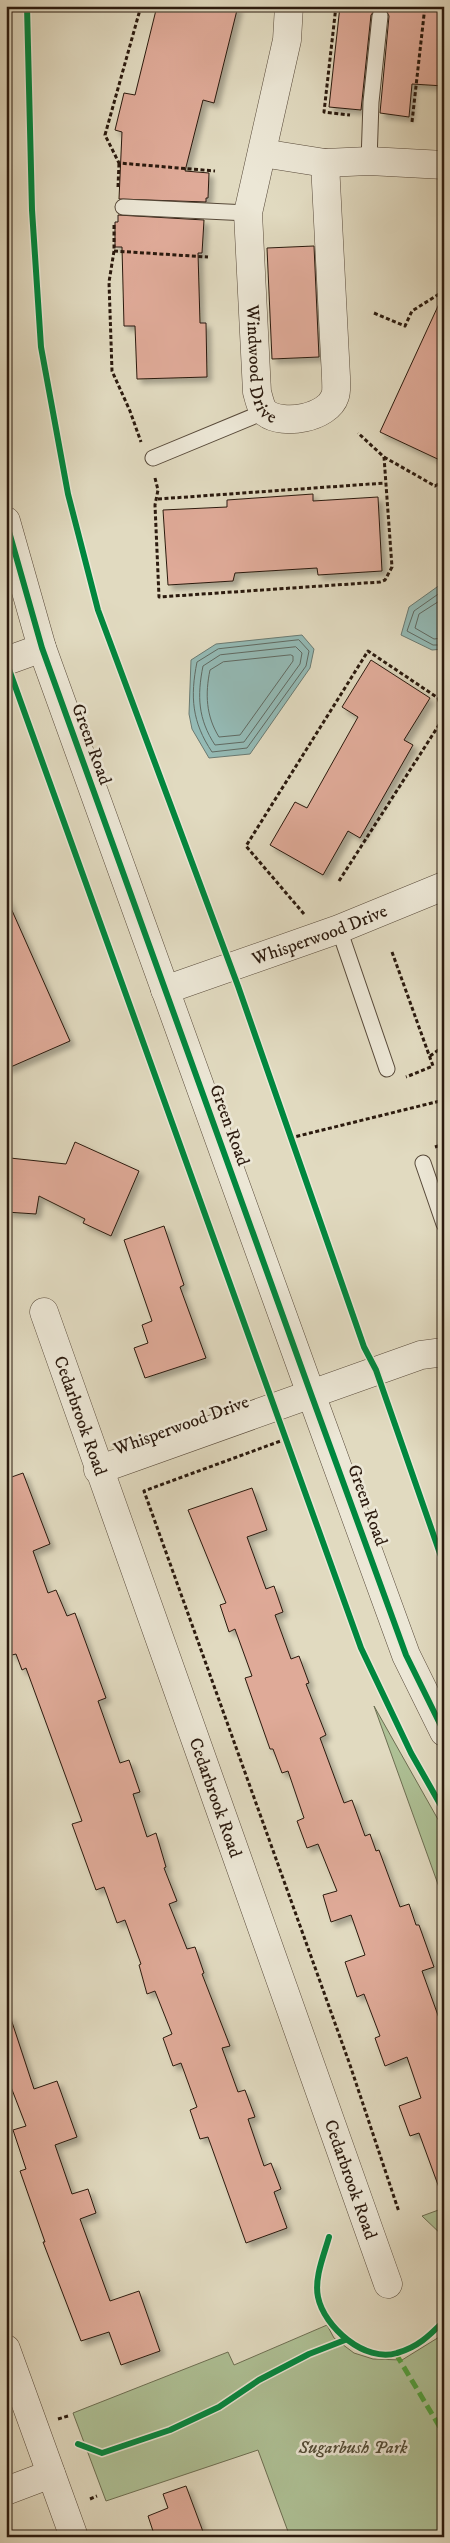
<svg xmlns="http://www.w3.org/2000/svg" width="450" height="2543" viewBox="0 0 450 2543" font-family="'IM FELL DW Pica',serif">
	<style>
		.green { fill: #aec196; stroke: #6c6e52 }
		.water { fill: #94bab5; stroke: #6a7a72 }
		.lines { fill: none; stroke-linecap: round; stroke-linejoin: round }
		.shore { stroke: #606a62; stroke-width: 1 }
		.building { fill: #dfaa98; stroke: #2b1a0e; filter: url(#shadow) }
		.service-casing { stroke: #584a3a; stroke-width: 17 }
		.minor-casing { stroke: #584a3a; stroke-width: 29 }
		.tertiary-casing { stroke: #584a3a; stroke-width: 29 }
		.path { stroke: #2b1a0e; stroke-width: 3; stroke-dasharray: 4 2.5; stroke-linecap: butt }
		.service { stroke: #ece7d6; stroke-width: 15 }
		.minor { stroke: #ece7d6; stroke-width: 28 }
		.tertiary { stroke: #ece7d6; stroke-width: 28 }
		.quiet { stroke: #51a13e; stroke-width: 5; stroke-dasharray: 10 5; stroke-linecap: butt }
		.cycleway-casing { stroke: #ece7d6; stroke-width: 9 }
		.cycleway { stroke: #00873e; stroke-width: 6 }
		.labels { text-anchor: middle; stroke-width: 5; stroke-linejoin: round; paint-order: stroke }
		.street-label { font-size: 18px; fill: #2b1a0e; stroke: #ece7d6 }
		.park-label { font-size: 18px; font-style: italic; fill: #524c37; stroke: #ece7d6 }
	</style>
	<defs>
		<filter id="shadow"><feDropShadow dx="4.5" dy="4.5" stdDeviation="2.5" flood-color="#0004"/></filter>
	</defs>
	<rect width="100%" height="100%" fill="#e1dac0"/>
	<filter id="stains"><feTurbulence type="fractalNoise" baseFrequency=".004" numOctaves="4"/><feColorMatrix values="0 0 0 0 .2 0 0 0 0 .09 0 0 0 0 .02 0 0 0 .5 -.17"/></filter>
	<radialGradient id="worn" r=".72"><stop offset=".6" stop-color="#630" stop-opacity="0"/><stop offset="1" stop-color="#630" stop-opacity=".3"/></radialGradient>
	<g class="green">
		<polygon points="374,1706 444,1830 444,1901"/>
		<polygon points="444,2208 444,2237 422,2216"/>
		<polygon points="327,2325 334,2338 354,2353 373,2359 402,2360 444,2334 444,2537 290,2537 258,2450 106,2501 73,2413 228,2352 234,2365"/>
	</g>
	<g class="water">
		<polygon points="444,582 444,649 432,650 401,635 409,607"/>
		<polygon points="302,635 314,649 310,668 250,754 209,758 192,729 189,714 191,660 216,644"/>
	</g>
	<g class="lines">
		<g class="shore">
			<polyline points="444,590 414,611 407,631 433,645 444,645"/>
			<polyline points="444,598 419,614 415,628 434,639 444,638"/>
			<path d="M 299,640 L 309,651 L 306,666 L 247,748 L 212,752 C 192,722 190,697 197,662 L 218,649 Z"/>
			<path d="M 296,647 L 302,653 L 300,664 L 244,742 L 215,745 C 198,719 197,696 203,666 L 220,655 Z"/>
			<path d="M 291,655 L 293,656 L 293,661 L 240,735 L 219,737 C 206,716 205,694 210,670 L 223,662 Z"/>
		</g>
	</g>
	<g class="building">
		<polygon points="157,6 238,6 214,103 203,100 185,171 209,173 208,198 206,198 206,202 119,199 122,132 115,130 124,93 135,95"/>
		<polygon points="340,6 420,6 420,10 444,12 444,86 412,84 409,117 380,113 389,16 385,8 377,7 371,15 361,110 329,107"/>
		<polygon points="118,215 204,220 202,253 198,253 200,323 206,323 207,377 137,379 135,326 124,326 122,247 115,247 115,222 118,222"/>
		<polygon points="314,246 319,357 272,359 267,248"/>
		<polygon points="444,293 444,462 380,432"/>
		<polygon points="313,494 313,501 378,497 382,571 318,575 317,568 235,573 233,581 168,585 163,510 227,507 227,500"/>
		<polygon points="371,660 430,698 404,740 413,745 360,838 348,831 323,875 270,845 295,802 307,808 358,717 342,707"/>
		<polygon points="6,897 70,1041 6,1069"/>
		<polygon points="75,1142 139,1171 111,1236 83,1223 85,1219 39,1196 36,1214 6,1212 6,1168 10,1158 66,1164"/>
		<polygon points="164,1226 184,1285 180,1287 206,1358 145,1378 134,1348 148,1343 142,1325 152,1321 124,1240"/>
		<polygon points="23,1473 50,1544 33,1551 48,1593 56,1590 67,1616 75,1613 106,1698 98,1701 120,1763 129,1760 140,1792 133,1794 147,1837 156,1833 166,1867 164,1868 177,1901 169,1904 187,1949 195,1947 204,1973 202,1974 230,2046 222,2048 238,2092 245,2090 255,2117 248,2119 264,2166 271,2163 281,2189 274,2192 287,2228 246,2243 208,2137 200,2139 190,2110 197,2107 181,2063 173,2066 163,2038 172,2034 155,1991 147,1994 139,1965 141,1964 125,1920 117,1923 104,1887 96,1890 72,1824 82,1821 26,1668 22,1670 16,1654 12,1655 6,1640 6,1479"/>
		<polygon points="252,1488 267,1530 247,1537 266,1589 274,1586 283,1612 275,1615 291,1659 299,1656 309,1683 306,1684 326,1735 320,1738 344,1803 352,1800 365,1836 370,1834 376,1851 379,1850 400,1907 409,1904 416,1925 419,1925 434,1967 422,1971 444,2032 444,2192 441,2193 419,2133 410,2136 399,2106 421,2098 407,2057 385,2066 375,2038 380,2036 364,1994 357,1997 345,1962 365,1955 351,1915 331,1922 323,1895 337,1891 318,1844 307,1848 297,1821 304,1818 288,1771 282,1773 273,1749 270,1749 245,1678 252,1676 235,1629 229,1632 220,1605 226,1603 188,1510"/>
		<polygon points="10,2016 34,2089 57,2081 77,2137 55,2145 72,2194 88,2189 96,2213 80,2219 110,2301 139,2291 160,2351 121,2365 109,2332 81,2341 43,2242 45,2242 20,2171 26,2169 13,2130 26,2126 11,2087 6,2088 6,2017"/>
		<polygon points="186,2486 205,2537 155,2537 148,2516 168,2508 163,2494"/>
	</g>
	<g class="lines">
		<g class="service-casing">
			<g id="service">
				<polyline points="369,161 371,102 380,16"/>
				<polyline points="123,207 248,213"/>
				<polyline points="153,458 264,412"/>
				<polyline points="339,929 387,1069"/>
				<polyline points="423,1163 444,1224"/>
			</g>
		</g>
		<g class="minor-casing">
			<g id="minor">
				<path id="s1" d="M 289,6 L 287,40 L 248,213 L 257,392 C 259,399 261,409 266,413 C 283,426 328,418 335,396 C 337,391 336,383 336,377 L 325,163"/>
				<polyline points="262,153 325,163 369,161 444,165"/>
				<polyline points="6,661 42,648"/>
				<path id="s2" d="M 165,990 L 339,929 L 444,886"/>
				<path id="s3" d="M 44,1312 L 388,2284"/>
				<polyline points="98,1470 421,1355 444,1352"/>
				<polyline points="6,2349 74,2537"/>
				<polyline points="6,2491 51,2474"/>
			</g>
		</g>
		<g class="tertiary-casing">
			<polyline id="tertiary" points="6,521 42,648 311,1394 406,1655 444,1732"/>
		</g>
		<g class="path">
			<polyline points="141,6 105,135 119,163 215,171"/>
			<polyline points="336,6 324,112 350,115"/>
			<polyline points="412,122 425,6"/>
			<polyline points="118,187 119,163"/>
			<polyline points="114,225 114,251 109,282 112,371 130,411 141,442"/>
			<polyline points="114,251 208,257"/>
			<polyline points="374,313 405,326 412,311 444,291"/>
			<polyline points="384,457 435,486 444,481"/>
			<polyline points="155,478 158,490 155,505 159,597 380,582 385,580 392,567 384,457 358,433"/>
			<polyline points="158,499 385,483"/>
			<polyline points="444,696 438,698 444,715"/>
			<polyline points="339,881 444,717"/>
			<polyline points="304,914 246,846 368,651 438,698"/>
			<polyline points="392,952 433,1066 406,1077"/>
			<polyline points="430,1056 444,1046"/>
			<polyline points="290,1138 444,1100"/>
			<polyline points="435,1147 444,1144"/>
			<polyline points="286,1439 144,1491 350,2065 399,2212"/>
			<polyline points="58,2419 68,2416"/>
			<polyline points="90,2499 97,2496"/>
		</g>
		<use href="#service" class="service"/>
		<use href="#minor" class="minor"/>
		<use href="#tertiary" class="tertiary"/>
		<polyline class="quiet" points="396,2354 444,2434"/>
		<g class="cycleway-casing">
			<g id="cycleway">
				<polyline points="27,6 32,210 41,347 68,494 98,610 238,986 364,1347 376,1370 444,1565"/>
				<polyline points="6,521 42,648 311,1394 406,1655 444,1732"/>
				<polyline points="6,661 361,1648 411,1753 444,1811"/>
				<path d="M 329,2237 C 324,2255 314,2278 318,2297 C 324,2327 365,2363 397,2353 C 418,2347 429,2336 444,2321"/>
				<polyline points="78,2444 102,2453 170,2430 219,2407 259,2380 309,2354 345,2340"/>
			</g>
		</g>
		<use href="#cycleway" class="cycleway"/>
	</g>
	<g class="labels">
		<g class="street-label">
			<text dy="6" stroke="none"><textPath href="#s1" startOffset="364">Windwood Drive</textPath></text>
			<text transform="translate(92 744) rotate(70)" y="6">Green Road</text>
			<text dy="6" stroke="none"><textPath href="#s2" startOffset="164">Whisperwood Drive</textPath></text>
			<text transform="translate(230 1125) rotate(70)" y="6">Green Road</text>
			<text dy="6" stroke="none"><textPath href="#s3" startOffset="110">Cedarbrook Road</textPath></text>
			<text transform="translate(181 1425) rotate(-20)" y="6">Whisperwood Drive</text>
			<text transform="translate(368 1505) rotate(70)" y="6">Green Road</text>
			<text dy="6" stroke="none"><textPath href="#s3" startOffset="515">Cedarbrook Road</textPath></text>
			<text dy="6" stroke="none"><textPath href="#s3" startOffset="920">Cedarbrook Road</textPath></text>
		</g>
		<g class="park-label">
			<text x="353" y="2453">Sugarbush Park</text>
		</g>
	</g>
	<rect width="450" height="2543" fill="none" stroke="#e1dac0" stroke-width="25"/>
	<rect x="8" y="8" width="435" height="2528" fill="none" stroke="#2b1a0e" stroke-width="2.5"/>
	<rect x="12" y="12" width="425" height="2518" fill="none" stroke="#2b1a0e"/>
	<rect width="100%" height="100%" filter="url(#stains)"/>
	<rect width="100%" height="100%" fill="url(#worn)"/>
</svg>
